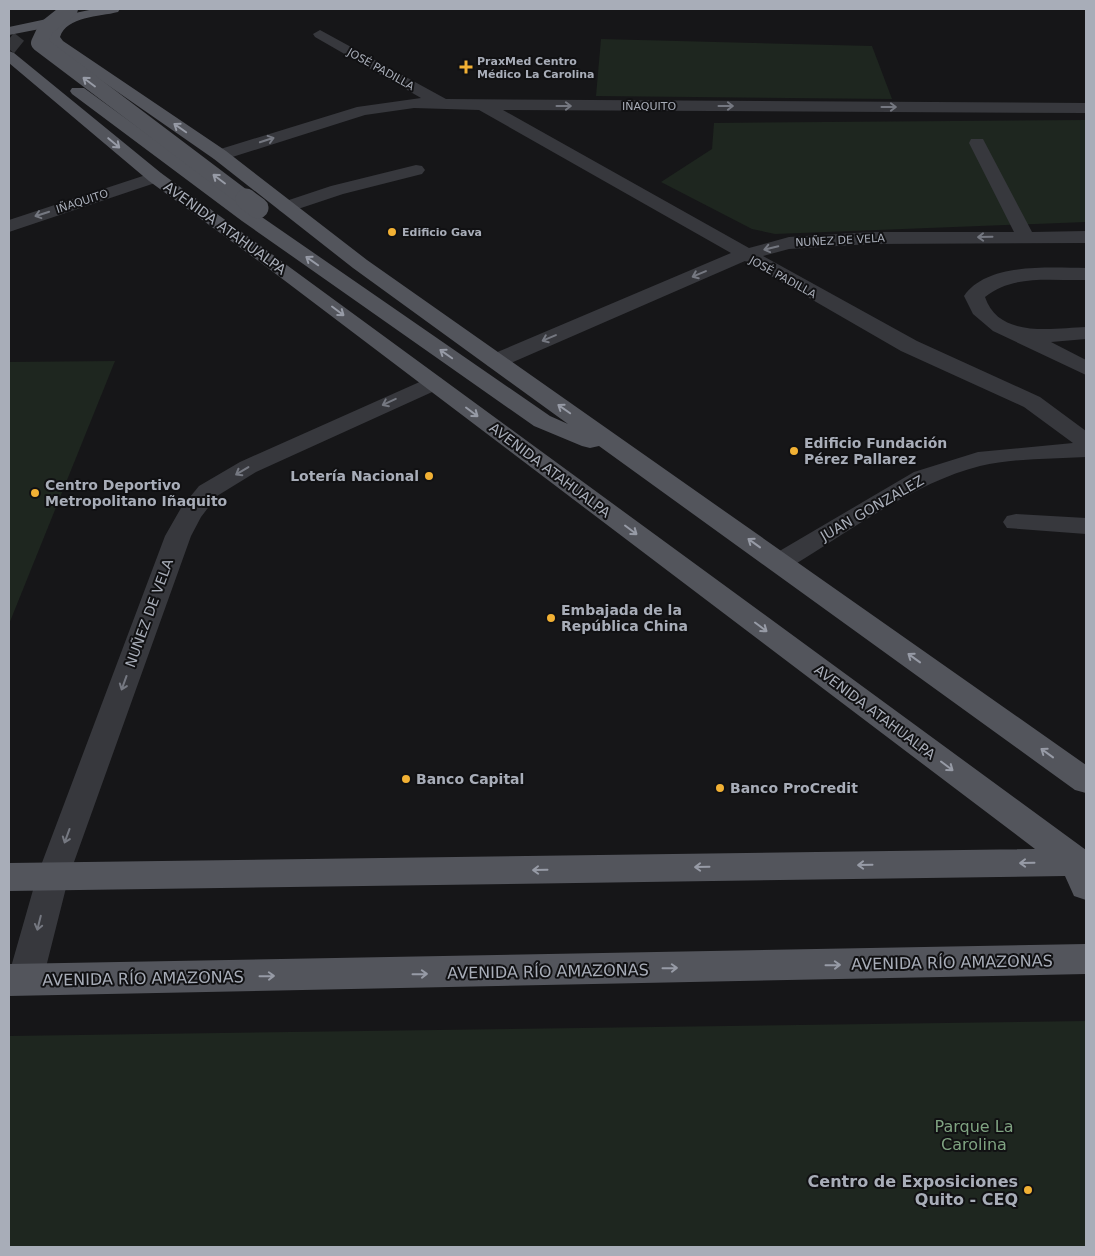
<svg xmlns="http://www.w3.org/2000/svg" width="1095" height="1256" viewBox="0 0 1095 1256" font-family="'DejaVu Sans',sans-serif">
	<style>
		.green { fill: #1e261f }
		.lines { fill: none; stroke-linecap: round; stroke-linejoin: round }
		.major-tunnel { stroke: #333438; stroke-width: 16; stroke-dasharray: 16 8; stroke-linecap: butt }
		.minor { fill: #37383d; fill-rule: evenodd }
		.major { fill: #53555c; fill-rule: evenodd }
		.major-bridge-far1 { stroke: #53555c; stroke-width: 16 }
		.major-bridge { stroke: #53555c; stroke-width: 21 }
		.oneway { stroke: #979ba6 }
		.oneway2 { stroke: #757881 }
		.poi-dot { fill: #f2b134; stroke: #111113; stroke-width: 2 }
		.labels { text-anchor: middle; stroke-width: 4; stroke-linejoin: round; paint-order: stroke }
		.far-poi-label { font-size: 11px; font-weight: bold; fill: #a8adb8; stroke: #111113; text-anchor: start }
		.far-street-label { font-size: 11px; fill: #a8adb8; stroke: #111113 }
		.street-label { font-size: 14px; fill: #a8adb8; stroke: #111113 }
		.poi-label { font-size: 14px; font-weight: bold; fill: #a8adb8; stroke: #111113; text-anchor: start }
		.near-street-label { font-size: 16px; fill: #a8adb8; stroke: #111113 }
		.near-park-label { font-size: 16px; fill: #7fa381; stroke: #111113 }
		.near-poi-label { font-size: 16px; font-weight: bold; fill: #a8adb8; stroke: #111113; text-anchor: end }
	</style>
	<rect width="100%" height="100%" fill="#161618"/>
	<g class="green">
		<polygon points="601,39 872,46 892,99 596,96"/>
		<polygon points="1086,120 1086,222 775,234 752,229 661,182 712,149 714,123"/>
		<polygon points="115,361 9,624 9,362"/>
		<polygon points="1086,1021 1086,1247 9,1247 9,1036"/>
	</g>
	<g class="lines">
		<polyline class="major-tunnel" points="9,39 19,47"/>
		<g class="minor">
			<path d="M 320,30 L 446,99 L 1086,103 L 1086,113 L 503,110 L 749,248 L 789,237 L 871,232 L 1014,232 L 969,143 L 971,139 L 983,139 L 1032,232 L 1086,231 L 1086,243 L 871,244 L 789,249 L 763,256 L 917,341 L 1040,397 L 1086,431 L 1086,457 C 1052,459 1014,458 980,466 C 915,482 847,533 789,568 L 780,571 L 771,568 L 767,562 L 771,556 L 914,472 L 978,452 L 1073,443 L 1024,407 L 901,351 L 745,261 L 504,366 L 496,368 L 488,366 L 485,361 L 488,356 L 731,253 L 479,110 L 414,108 L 365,115 L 226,159 L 214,159 L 211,155 L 214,151 L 357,107 L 421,98 L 315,37 L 313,34 Z"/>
			<polygon points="416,165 422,166 425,170 422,174 343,194 286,213 280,211 277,207 280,203 331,186"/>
			<polygon points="155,172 161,173 164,177 161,181 9,232 9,220"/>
			<path d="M 1086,268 L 1086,280 C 1051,281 1013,274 985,297 C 999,339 1053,328 1086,327 L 1086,339 L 1051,342 L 1086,360 L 1086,375 L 993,331 L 973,314 L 964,296 C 987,262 1050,268 1086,268 Z"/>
			<polygon points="433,376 441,378 444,383 441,388 256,472 217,496 201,517 191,536 69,876 43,979 37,990 25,995 13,990 9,982 9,974 37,876 165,536 181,508 199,486 240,462"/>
			<polygon points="1016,514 1086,518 1086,534 1007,528 1003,522 1007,516"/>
		</g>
		<g class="major">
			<path d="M 94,9 L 120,9 L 118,12 C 99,17 67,16 60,37 L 63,41 L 226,151 L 367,260 L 1086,765 L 1086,793 L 1075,790 L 599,446 L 590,448 L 582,446 L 534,426 L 242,221 L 72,94 L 70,91 L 72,88 L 84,88 L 256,213 L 550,416 L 568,424 L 353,268 L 214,159 L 53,47 L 46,37 L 50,27 L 9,35 L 9,27 Z"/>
			<polygon points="9,51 14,53 161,173 1086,850 1086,900 1074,896 1065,876 9,891 9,863 1035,849 264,265 149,181 9,63"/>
			<polygon points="1086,944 1086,974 9,996 9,964"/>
		</g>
		<polyline class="major-bridge-far1" points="70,9 46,28 39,43 247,200"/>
		<polyline class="major-bridge" points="246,199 258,208"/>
	</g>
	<defs><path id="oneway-shaft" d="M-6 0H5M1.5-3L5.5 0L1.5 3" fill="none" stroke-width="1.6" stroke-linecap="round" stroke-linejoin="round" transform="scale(1.25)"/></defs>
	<g class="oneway">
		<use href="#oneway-shaft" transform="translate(89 82) rotate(-143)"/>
		<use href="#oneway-shaft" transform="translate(180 128) rotate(-145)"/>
		<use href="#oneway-shaft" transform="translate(114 143) rotate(40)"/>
		<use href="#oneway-shaft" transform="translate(219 179) rotate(-143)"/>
		<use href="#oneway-shaft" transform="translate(312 261) rotate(-145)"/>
		<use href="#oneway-shaft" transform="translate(338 311) rotate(37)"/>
		<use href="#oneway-shaft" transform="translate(446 354) rotate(-145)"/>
		<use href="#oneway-shaft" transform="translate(564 409) rotate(-145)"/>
		<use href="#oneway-shaft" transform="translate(472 412) rotate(37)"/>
		<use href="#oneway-shaft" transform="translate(631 530) rotate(37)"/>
		<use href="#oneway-shaft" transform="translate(754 543) rotate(-144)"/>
		<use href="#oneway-shaft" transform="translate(761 627) rotate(37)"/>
		<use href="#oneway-shaft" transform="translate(914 658) rotate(-144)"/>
		<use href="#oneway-shaft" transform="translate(1047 753) rotate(-144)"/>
		<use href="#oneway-shaft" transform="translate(947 766) rotate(37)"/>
		<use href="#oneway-shaft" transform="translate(1027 863) rotate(179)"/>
		<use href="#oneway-shaft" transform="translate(865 865) rotate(179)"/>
		<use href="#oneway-shaft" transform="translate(702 867) rotate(179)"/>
		<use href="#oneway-shaft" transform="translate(540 870) rotate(179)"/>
		<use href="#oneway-shaft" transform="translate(833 965) rotate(-1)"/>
		<use href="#oneway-shaft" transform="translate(670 968) rotate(-1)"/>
		<use href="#oneway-shaft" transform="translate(420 974) rotate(-1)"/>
		<use href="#oneway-shaft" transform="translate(267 976) rotate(-1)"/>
	</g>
	<g class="oneway2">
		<use href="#oneway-shaft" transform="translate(564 106)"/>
		<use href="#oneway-shaft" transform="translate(726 106)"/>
		<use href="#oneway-shaft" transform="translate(889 107)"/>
		<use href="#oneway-shaft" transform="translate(267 140) rotate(-18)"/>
		<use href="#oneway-shaft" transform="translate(42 214) rotate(162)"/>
		<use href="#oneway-shaft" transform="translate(985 237) rotate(179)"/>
		<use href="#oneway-shaft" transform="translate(771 248) rotate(166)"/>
		<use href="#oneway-shaft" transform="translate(699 274) rotate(157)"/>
		<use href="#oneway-shaft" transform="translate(549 338) rotate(157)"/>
		<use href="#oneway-shaft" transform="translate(389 402) rotate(155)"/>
		<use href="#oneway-shaft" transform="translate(242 471) rotate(149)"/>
		<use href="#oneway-shaft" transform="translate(124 683) rotate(110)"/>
		<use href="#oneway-shaft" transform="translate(67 836) rotate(110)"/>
		<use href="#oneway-shaft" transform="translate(39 923) rotate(104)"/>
	</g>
	<g class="poi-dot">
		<path d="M463.5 59.5h5v5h5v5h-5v5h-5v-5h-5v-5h5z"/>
		<circle cx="392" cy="232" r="5"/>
		<circle cx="794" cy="451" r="5"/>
		<circle cx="429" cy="476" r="5"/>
		<circle cx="35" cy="493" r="5"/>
		<circle cx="551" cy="618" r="5"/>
		<circle cx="406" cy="779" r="5"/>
		<circle cx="720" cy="788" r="5"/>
		<circle cx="1028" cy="1190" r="5"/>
	</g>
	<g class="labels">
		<g class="far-poi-label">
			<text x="477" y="65">PraxMed Centro<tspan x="477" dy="13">Médico La Carolina</tspan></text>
			<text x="402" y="236">Edificio Gava</text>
		</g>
		<g class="far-street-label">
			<text transform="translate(381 69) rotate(29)" y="4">JOSÉ PADILLA</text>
			<text x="649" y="110">IÑAQUITO</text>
			<text transform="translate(82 201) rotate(-18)" y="4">IÑAQUITO</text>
			<text transform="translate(840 240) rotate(-3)" y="4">NUÑEZ DE VELA</text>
			<text transform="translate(783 277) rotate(29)" y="4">JOSÉ PADILLA</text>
		</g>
		<g class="street-label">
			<text transform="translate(225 228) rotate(36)" y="5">AVENIDA ATAHUALPA</text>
			<text transform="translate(550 470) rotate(37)" y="5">AVENIDA ATAHUALPA</text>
			<text transform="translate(872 508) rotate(-30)" y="5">JUAN GONZALEZ</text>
			<text transform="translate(149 613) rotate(-70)" y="5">NUÑEZ DE VELA</text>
			<text transform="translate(875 712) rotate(37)" y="5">AVENIDA ATAHUALPA</text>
		</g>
		<g class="poi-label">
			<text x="804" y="448">Edificio Fundación<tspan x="804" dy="16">Pérez Pallarez</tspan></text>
			<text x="419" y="481" text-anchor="end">Lotería Nacional</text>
			<text x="45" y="490">Centro Deportivo<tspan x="45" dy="16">Metropolitano Iñaquito</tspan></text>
			<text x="561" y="615">Embajada de la<tspan x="561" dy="16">República China</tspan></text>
			<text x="416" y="784">Banco Capital</text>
			<text x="730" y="793">Banco ProCredit</text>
		</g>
		<g class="near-street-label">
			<text transform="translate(952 962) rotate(-1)" y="6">AVENIDA RÍO AMAZONAS</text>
			<text transform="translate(548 971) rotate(-1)" y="6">AVENIDA RÍO AMAZONAS</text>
			<text transform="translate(143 978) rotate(-1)" y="6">AVENIDA RÍO AMAZONAS</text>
		</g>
		<g class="near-park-label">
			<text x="974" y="1132">Parque La<tspan x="974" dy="18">Carolina</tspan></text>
		</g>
		<g class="near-poi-label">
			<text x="1018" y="1187">Centro de Exposiciones<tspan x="1018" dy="18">Quito - CEQ</tspan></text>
		</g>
	</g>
	<rect width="1095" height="1256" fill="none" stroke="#a8adb8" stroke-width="20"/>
</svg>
